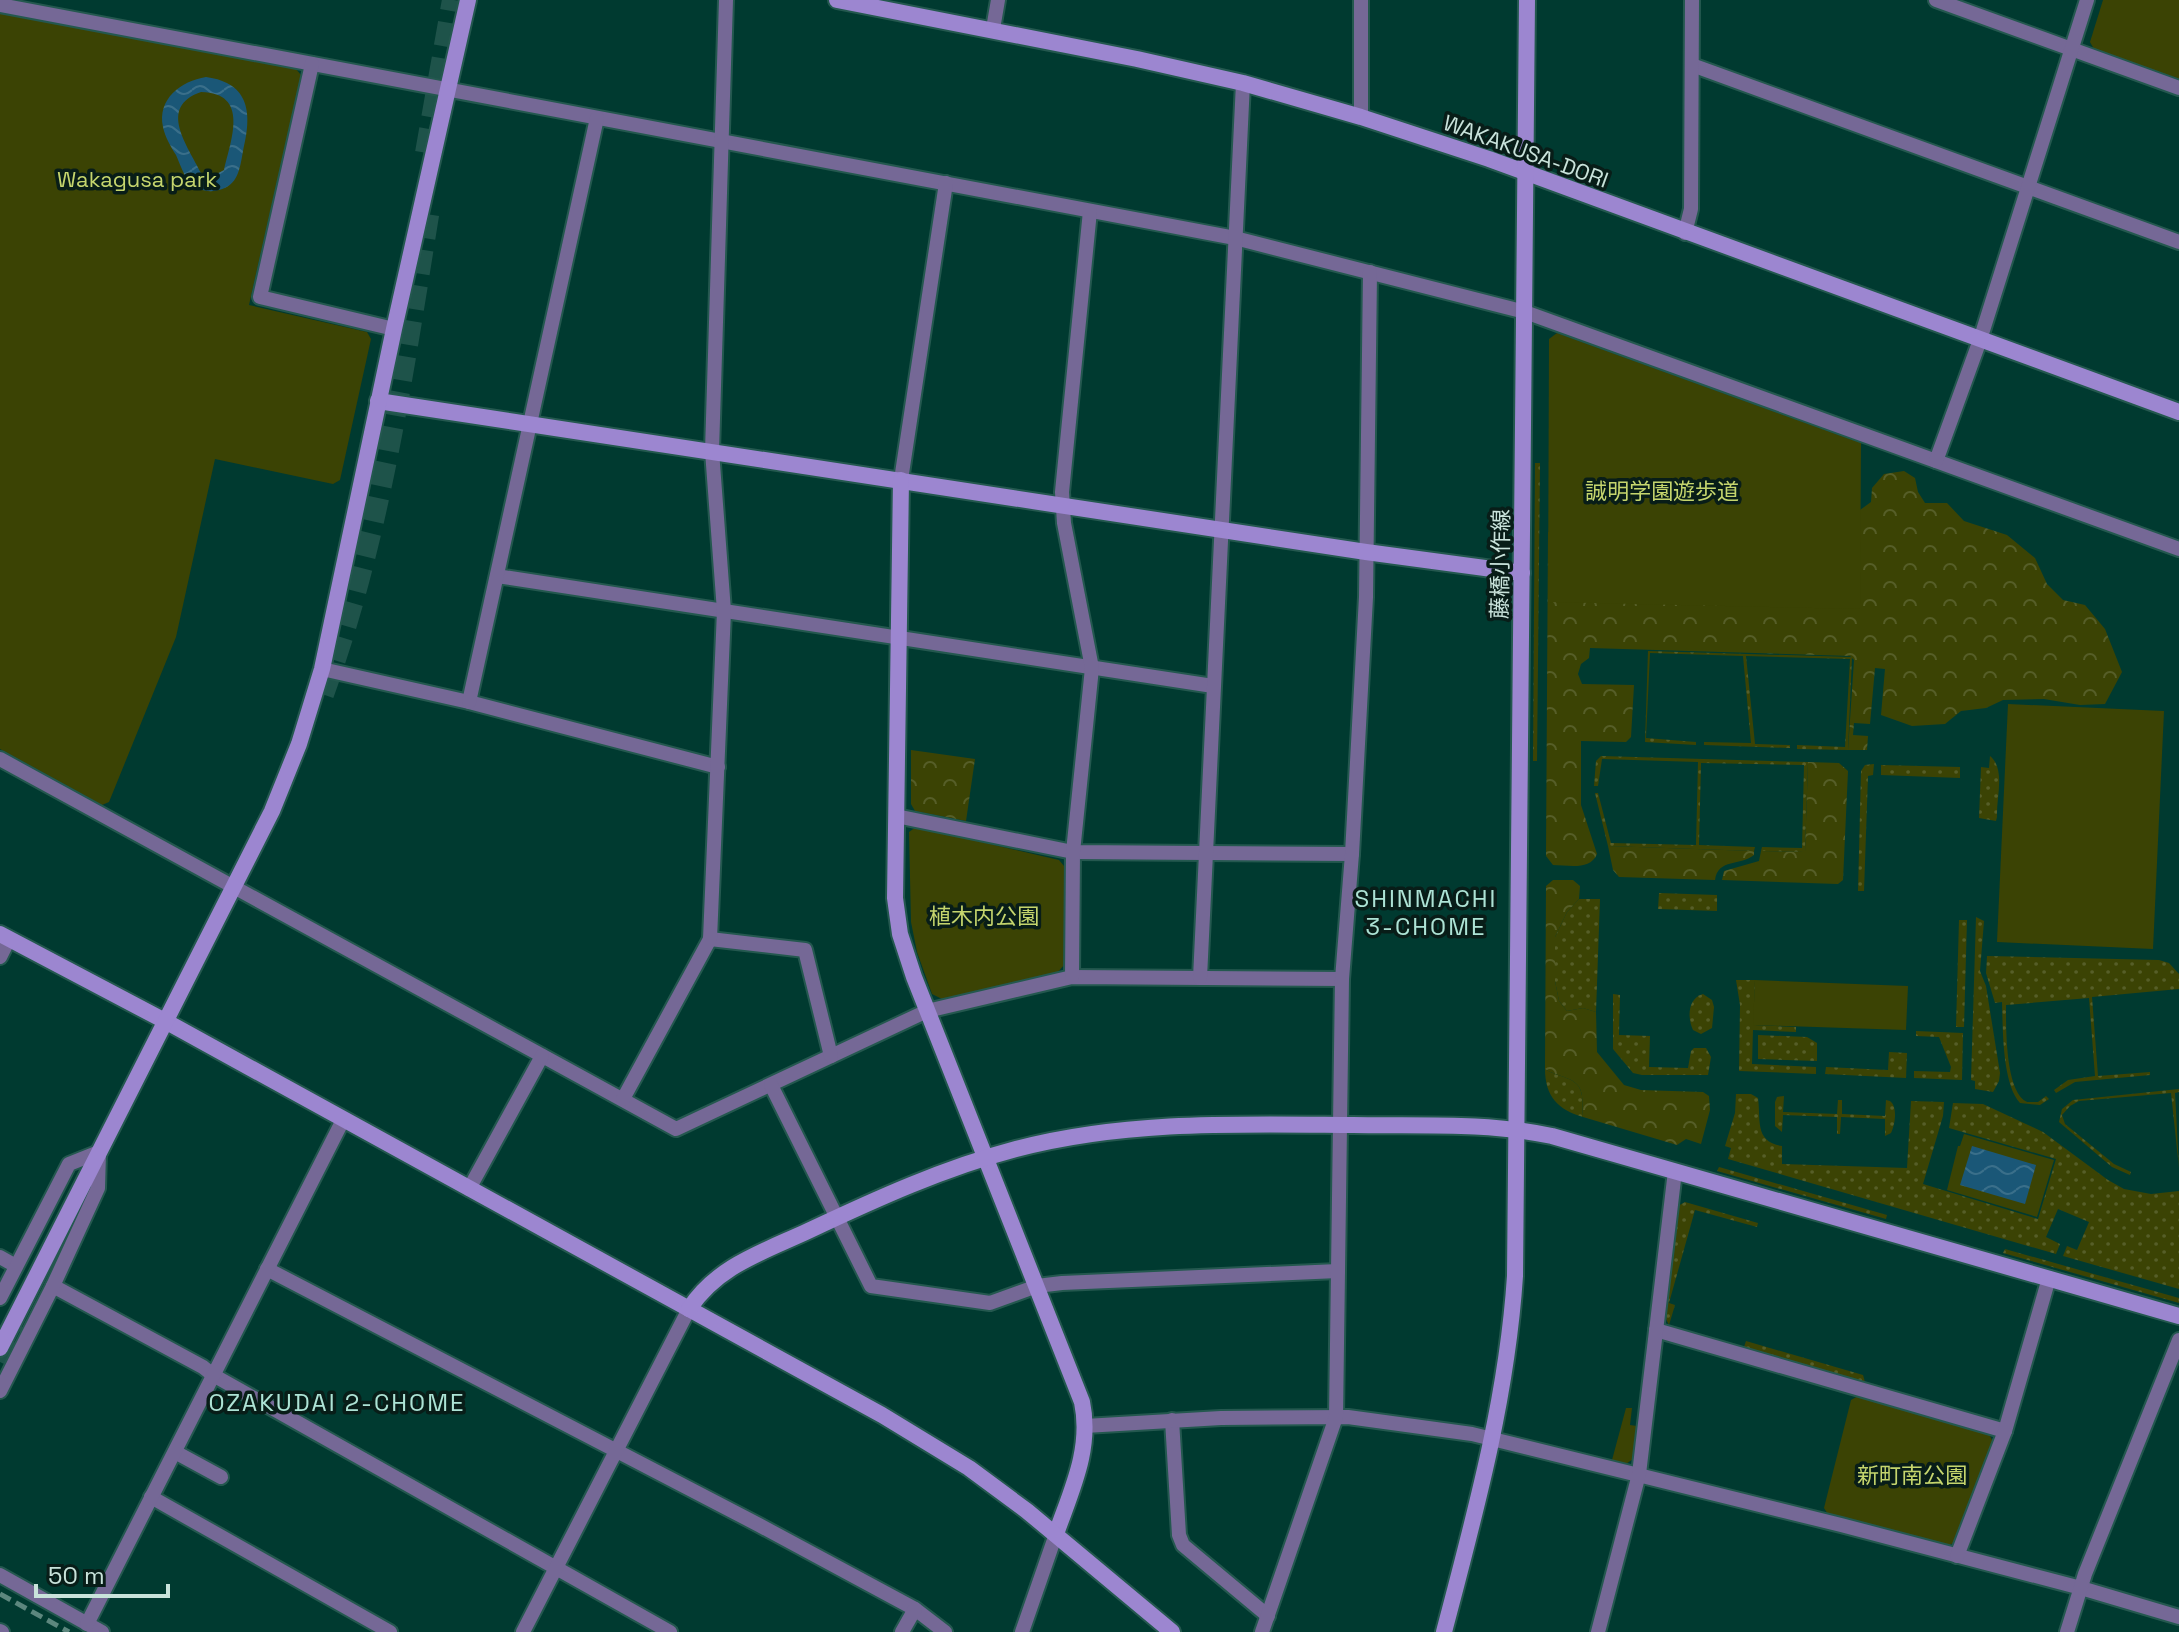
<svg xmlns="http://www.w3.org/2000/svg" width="2179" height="1632" viewBox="0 0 2179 1632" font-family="'Space Grotesk','Noto Sans JP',sans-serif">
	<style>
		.grass { fill: url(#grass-dots) }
		.forest { fill: url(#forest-crowns) }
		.park { fill: #3b4304 }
		.water { fill: url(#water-waves); fill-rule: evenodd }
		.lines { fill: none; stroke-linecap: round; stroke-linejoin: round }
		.highway-tunnel { stroke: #1e534a; stroke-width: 24; stroke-dasharray: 24 12; stroke-linecap: butt }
		.street-casing { stroke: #24584f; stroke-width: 18 }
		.secondary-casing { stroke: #24584f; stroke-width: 20 }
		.street { stroke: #756896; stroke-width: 14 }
		.secondary { stroke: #9c86d0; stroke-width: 16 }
		.rail { stroke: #5c877e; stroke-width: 5; stroke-dasharray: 12 6; stroke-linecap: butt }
		.labels { text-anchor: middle; stroke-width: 7; stroke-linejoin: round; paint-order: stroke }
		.street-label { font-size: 22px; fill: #c9e3db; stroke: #081d18 }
		.park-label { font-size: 22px; fill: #c5d56d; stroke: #081d18 }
		.neighbourhood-label { font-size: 24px; letter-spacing: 2px; fill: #ade3d5; stroke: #081d18 }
	</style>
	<defs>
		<pattern id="grass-dots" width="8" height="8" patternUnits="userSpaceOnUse" patternTransform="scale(2)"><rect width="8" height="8" fill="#3b4304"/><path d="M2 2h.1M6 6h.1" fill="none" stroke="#565e28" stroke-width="1.8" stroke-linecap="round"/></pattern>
		<pattern id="forest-crowns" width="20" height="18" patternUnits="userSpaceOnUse" patternTransform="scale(2)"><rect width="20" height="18" fill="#3b4304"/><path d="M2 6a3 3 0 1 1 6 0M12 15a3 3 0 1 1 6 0" fill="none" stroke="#565e28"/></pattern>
		<pattern id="water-waves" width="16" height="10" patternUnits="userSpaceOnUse" patternTransform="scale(2)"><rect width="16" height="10" fill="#1a5777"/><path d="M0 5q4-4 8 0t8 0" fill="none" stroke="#3a6f8a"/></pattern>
	</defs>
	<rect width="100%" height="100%" fill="#003a30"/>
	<g class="grass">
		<polygon points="1535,463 1540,463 1537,761 1533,761"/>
		<polygon points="1648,651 1852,657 1848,750 1797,749 1797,745 1845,747 1850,659 1746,656 1755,744 1790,745 1790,748 1704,745 1704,742 1751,743 1743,656 1650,653 1646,738 1696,742 1696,745 1645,742"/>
		<polygon points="1601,756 1808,762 1805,852 1761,851 1762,847 1802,848 1804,765 1701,763 1699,845 1755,847 1754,851 1608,846 1595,793 1598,793 1611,843 1696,845 1698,762 1602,759 1598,786 1594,786 1596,761"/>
		<path d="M 1990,756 C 2006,769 1996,798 1997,817 L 1996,821 L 1979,818 L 1981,767 L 1989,768 Z"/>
		<polygon points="1874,764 1873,775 1868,776 1864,891 1858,891 1861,771 1865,765"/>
		<polygon points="1881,765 1960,767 1960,778 1881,775"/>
		<polygon points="1659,893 1717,895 1717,911 1658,909"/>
		<polygon points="1579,899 1600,899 1596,1012 1583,1008 1567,1011 1559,1001 1555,981 1555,937 1567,912"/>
		<polygon points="1976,917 1984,921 1980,971 1986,986 2000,1073 1999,1081 1993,1092 1975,1089 1975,1081 1971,1080"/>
		<polygon points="1959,920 1967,920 1964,1027 1956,1027"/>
		<path d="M 1987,956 L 2159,960 L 2169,963 L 2179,974 L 2179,989 L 2092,997 L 2098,1076 L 2150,1072 L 2150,1075 L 2075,1082 L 2056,1093 L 2054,1090 L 2068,1080 L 2095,1076 L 2089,998 L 2006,1005 C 2006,1027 2005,1092 2027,1102 L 2038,1102 L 2046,1096 L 2049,1099 L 2040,1105 L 2020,1103 C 2002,1083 2003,1029 2002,1002 L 1995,1003 L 1986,973 Z"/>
		<polygon points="1736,980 1755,980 1754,1025 1796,1027 1796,1032 1753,1030 1752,1064 1816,1067 1816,1074 1739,1071 1740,1005"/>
		<polygon points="1613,994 1620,995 1619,1035 1650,1036 1649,1067 1688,1068 1691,1051 1694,1048 1706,1048 1711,1057 1708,1075 1642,1075 1633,1073 1613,1049"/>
		<path d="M 1703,994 L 1712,1000 L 1714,1007 L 1712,1028 L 1701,1034 L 1693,1030 C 1687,1017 1688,998 1703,994 Z"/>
		<polygon points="1916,1031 1963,1033 1962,1080 1914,1078 1914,1071 1950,1072 1951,1067 1939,1037 1916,1036"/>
		<polygon points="1758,1035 1807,1037 1817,1043 1817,1061 1758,1059"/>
		<polygon points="1889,1052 1907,1053 1906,1078 1825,1074 1826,1067 1888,1070"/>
		<path d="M 1545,1069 C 1558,1078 1580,1076 1582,1096 C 1583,1103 1582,1110 1583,1117 C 1558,1110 1545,1096 1545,1069 Z"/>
		<polygon points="2179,1089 2179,1092 2175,1093 2179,1168 2171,1093 2079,1101 2070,1106 2062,1115 2065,1124 2114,1164 2131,1172 2130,1175 2112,1167 2059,1122 2062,1109 2073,1100"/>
		<path d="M 1736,1094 L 1751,1094 L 1758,1098 C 1761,1119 1754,1142 1782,1146 L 1782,1164 L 1907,1168 L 1911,1101 L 1944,1102 L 1943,1116 L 1923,1184 L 2038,1219 L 2056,1159 L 1949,1128 L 1953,1103 L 1983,1104 L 2043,1132 L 2108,1180 L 2124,1189 L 2151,1194 L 2179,1191 L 2179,1289 L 2063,1256 L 2067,1246 L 2077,1250 L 2089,1222 L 2058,1209 L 2046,1237 L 2060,1244 L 2056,1254 L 1728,1159 L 1731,1148 L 1725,1146 L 1735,1113 Z"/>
		<path d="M 1784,1096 L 1783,1112 L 1837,1114 L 1838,1100 L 1842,1100 L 1842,1114 L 1885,1116 L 1886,1100 L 1890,1101 C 1898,1107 1895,1125 1891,1133 L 1885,1136 L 1885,1119 L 1841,1117 L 1840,1134 L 1837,1134 L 1837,1117 L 1783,1115 L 1782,1132 L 1775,1126 L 1775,1102 L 1777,1097 Z"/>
		<polygon points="1719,1167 1887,1215 1886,1219 1717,1171"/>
		<polygon points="1685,1202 1758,1223 1757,1227 1695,1210 1669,1303 1675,1305 1669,1325 1666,1319 1678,1206"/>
		<polygon points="2005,1249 2179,1298 2179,1303 2003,1253"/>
		<polygon points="1746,1341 1863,1375 1865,1382 1744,1347"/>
	</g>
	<g class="forest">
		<path d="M 1904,471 L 1915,478 L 1918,492 L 1925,503 L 1947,503 L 1964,521 L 2007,535 L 2035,558 L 2047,584 L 2063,600 L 2085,605 L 2105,629 L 2122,672 L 2105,704 L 2080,705 L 2044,699 L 2003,700 L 1986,708 L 1961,711 L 1945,724 L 1912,726 L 1881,715 L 1885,669 L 1875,668 L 1870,724 L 1854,723 L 1853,735 L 1868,736 L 1867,750 L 1848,750 L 1854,660 L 1850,656 L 1590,648 L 1589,658 L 1581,664 L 1578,674 L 1582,684 L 1634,685 L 1631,737 L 1626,742 L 1581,741 L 1581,805 L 1597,854 C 1590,871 1568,865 1553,865 L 1546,856 L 1548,532 L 1844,508 L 1860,510 L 1871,502 L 1872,488 L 1884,474 Z"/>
		<polygon points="911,750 975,759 966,821 915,811 911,804"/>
		<polygon points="1808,762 1839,763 1848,771 1843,880 1838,884 1722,880 1724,871 1759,861 1761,851 1805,852"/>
		<path d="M 1608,846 L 1754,851 L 1754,855 C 1741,866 1718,858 1715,880 L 1619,877 L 1613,870 Z"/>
		<path d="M 1553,880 L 1573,880 L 1580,886 L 1579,899 L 1567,912 L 1555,937 L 1555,981 L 1559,1001 L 1567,1011 L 1583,1008 L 1596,1012 L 1597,1052 L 1624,1085 L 1641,1090 L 1703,1092 L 1709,1096 L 1710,1110 L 1701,1144 L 1686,1139 L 1677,1145 L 1583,1117 C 1582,1110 1583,1103 1582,1096 C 1580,1076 1558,1078 1545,1069 L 1546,886 Z"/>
	</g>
	<g class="park">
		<polygon points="2103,0 2179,0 2179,79 2094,49 2090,42"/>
		<polygon points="0,13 296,69 301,75 249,305 367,332 371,339 340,480 333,484 215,459 176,637 109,802 102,805 0,749"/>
		<polygon points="1557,333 1861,443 1860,609 1548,602 1549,339"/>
		<polygon points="2008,704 2164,711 2153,949 1997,942"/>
		<polygon points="916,827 1059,860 1064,866 1064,965 1058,972 942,999 932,994 917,952 911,922 909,832"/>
		<polygon points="1755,980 1908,986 1906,1030 1753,1025"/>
		<polygon points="1964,1134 2054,1160 2037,1217 1947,1190 1958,1146 1960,1146"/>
		<polygon points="1858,1396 1989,1434 1993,1442 1954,1543 1946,1546 1829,1516 1824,1508 1851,1400"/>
		<polygon points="1626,1408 1632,1408 1630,1425 1637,1426 1633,1459 1626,1464 1612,1460"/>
	</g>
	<g class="water">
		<path d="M 206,77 C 251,83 252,115 243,151 C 240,168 238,186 219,190 C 209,193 197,190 190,183 C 184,176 180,164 176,155 C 171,147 165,137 163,127 C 157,99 181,81 206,77 ZM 201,92 C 250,93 231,140 224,170 L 211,177 L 201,173 C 188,146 157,107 201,92 Z"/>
		<polygon points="1972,1146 2036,1165 2025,1204 1960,1185"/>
	</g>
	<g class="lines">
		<g class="highway-tunnel">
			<polyline points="427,153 454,0"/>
			<path d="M 322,694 C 379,536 402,369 429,203"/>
			<polyline points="0,1362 18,1325"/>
		</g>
		<g class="street-casing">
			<g id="street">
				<polyline points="1936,0 2179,88"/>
				<polyline points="0,5 1235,238 1525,312 2179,549"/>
				<polyline points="993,29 998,0"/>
				<polyline points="312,64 260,297 394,329"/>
				<polyline points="1692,65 2179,242"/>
				<polyline points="1361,117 1361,0"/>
				<polyline points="1685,233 1691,209 1692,0"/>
				<polyline points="1936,461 1980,340 2087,0"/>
				<polyline points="901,480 946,183"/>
				<polyline points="497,576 1213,686"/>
				<polyline points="322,669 469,702 718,767"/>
				<polyline points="469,702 597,118"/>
				<polyline points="0,759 676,1129 927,1011 1072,977 1342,979"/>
				<polyline points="896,816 1073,852 1352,854"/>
				<polyline points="710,939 805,950 831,1056"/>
				<polyline points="0,957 9,939"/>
				<polyline points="1072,977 1073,852 1092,668 1064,523 1062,492 1090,211"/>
				<polyline points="1200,978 1243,83"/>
				<polyline points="771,1085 871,1286 990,1303 1037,1286 1062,1283 1338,1271"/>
				<polyline points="623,1099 710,939 724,611 712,451 726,0"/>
				<polyline points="469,1189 542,1056"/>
				<polyline points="0,1257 16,1266"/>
				<polyline points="267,1269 759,1525 915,1609 945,1632"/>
				<polyline points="53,1286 203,1367 213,1375 670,1632"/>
				<polyline points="0,1298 69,1164 99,1152 98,1188 53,1286 0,1391"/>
				<polyline points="1656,1330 2005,1431"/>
				<polyline points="1172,1420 1179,1535 1183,1545 1268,1616"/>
				<polyline points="1085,1426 1221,1418 1348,1417 1472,1434 1841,1525 2081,1588 2179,1617"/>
				<polyline points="175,1452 221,1477"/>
				<polyline points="151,1497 390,1632"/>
				<polyline points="1957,1556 2005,1431 2049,1278"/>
				<polyline points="0,1575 102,1632"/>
				<polyline points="87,1624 343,1120"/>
				<polyline points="0,1631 2,1632"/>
				<polyline points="523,1632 689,1309"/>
				<polyline points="902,1632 915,1609"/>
				<polyline points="1022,1632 1056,1534"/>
				<polyline points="1262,1632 1336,1417 1342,979 1352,854 1366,597 1370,272"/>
				<polyline points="1598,1632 1639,1474 1675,1171"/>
				<polyline points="2067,1632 2085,1574 2179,1340"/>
			</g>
		</g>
		<g class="secondary-casing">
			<g id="secondary">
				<polyline points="837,0 1137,59 1243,83 1361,117 1489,159 2179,412"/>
				<polyline points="378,401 1366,552 1522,573"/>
				<path d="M 901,480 L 895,898 L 900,934 L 914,977 L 1082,1402 C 1092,1449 1071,1491 1056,1534"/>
				<polyline points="0,934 165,1021 882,1415 969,1468 1027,1511 1172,1632"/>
				<path d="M 689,1309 C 717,1266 763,1252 808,1231 C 876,1199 944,1168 1016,1149 C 1126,1120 1240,1124 1353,1125 C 1420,1126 1487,1122 1552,1136 L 2179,1316"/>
				<polyline points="0,1348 272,811 299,744 322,669 394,329 468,0"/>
				<path d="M 1444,1632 C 1475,1514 1507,1398 1515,1276 L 1527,0"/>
			</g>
		</g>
		<use href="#street" class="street"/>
		<use href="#secondary" class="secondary"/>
		<polyline class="rail" points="0,1594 69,1632"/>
	</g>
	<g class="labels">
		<g class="street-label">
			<text transform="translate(1526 151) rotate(20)" y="8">WAKAKUSA-DORI</text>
			<text transform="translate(1500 564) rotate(-89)" y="8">藤橋小作線</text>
		</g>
		<g class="park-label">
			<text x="137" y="187">Wakagusa park</text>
			<text x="1662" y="499">誠明学園遊歩道</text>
			<text x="984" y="924">植木内公園</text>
			<text x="1912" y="1483">新町南公園</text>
		</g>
		<g class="neighbourhood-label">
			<text x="1426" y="907">SHINMACHI<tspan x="1426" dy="28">3-CHOME</tspan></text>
			<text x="337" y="1411">OZAKUDAI 2-CHOME</text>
		</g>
	</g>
	<path d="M36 1584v12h132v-12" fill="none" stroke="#c9e3db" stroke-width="4"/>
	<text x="48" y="1584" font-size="24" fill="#c9e3db" stroke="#081d18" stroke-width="6" paint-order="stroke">50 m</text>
</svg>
